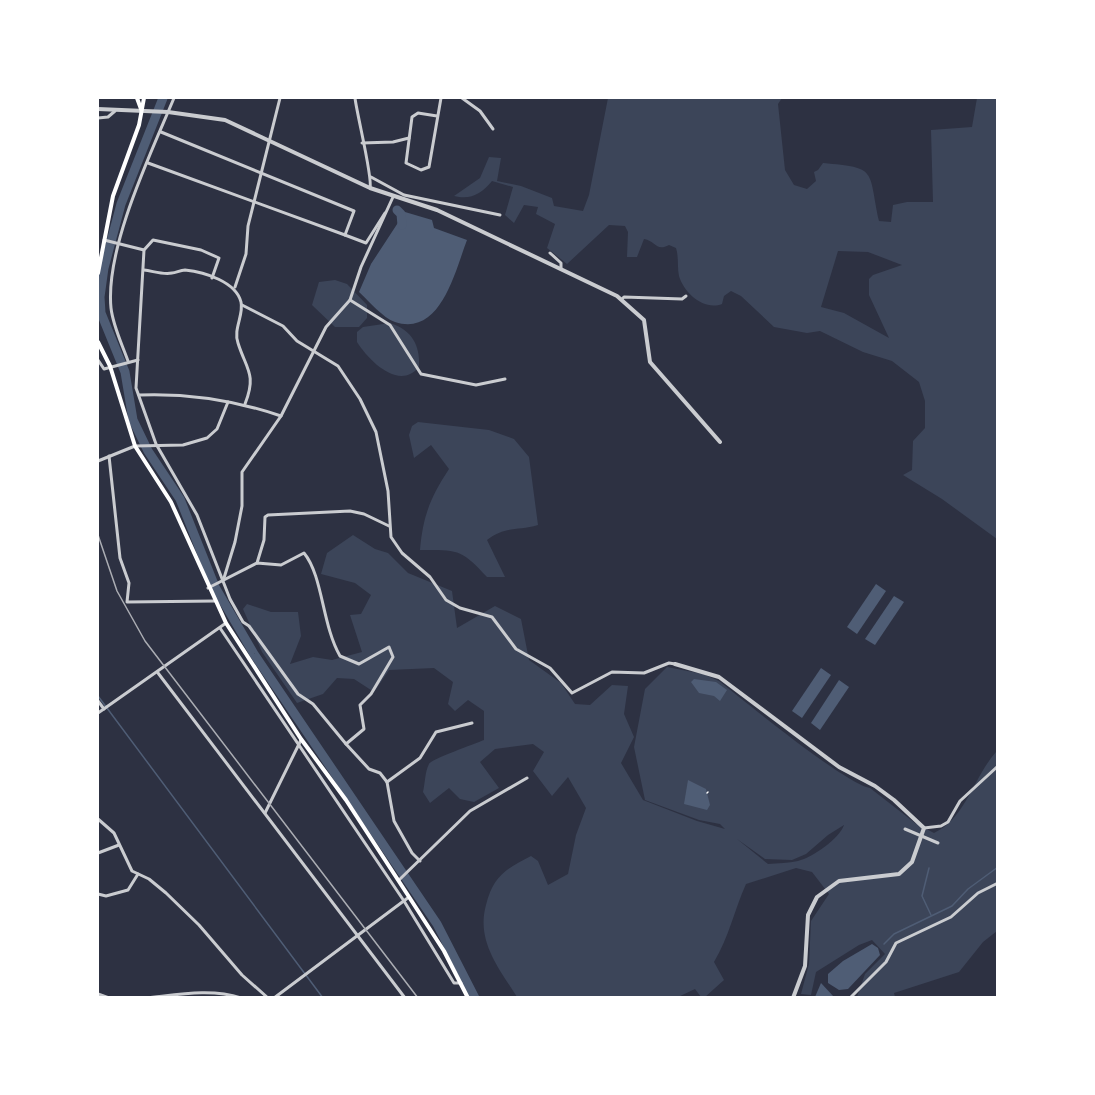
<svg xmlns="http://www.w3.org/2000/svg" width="1095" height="1095" viewBox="0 0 1095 1095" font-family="'Titillium Web',sans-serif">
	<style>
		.green { fill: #3c4559; fill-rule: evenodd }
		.water { fill: #4f5d75 }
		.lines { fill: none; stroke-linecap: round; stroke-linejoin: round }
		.stream { stroke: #4f5d75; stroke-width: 1.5 }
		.river { stroke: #4f5d75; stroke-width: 9 }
		.path { stroke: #fff; stroke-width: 1.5 }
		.minor { stroke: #caccd0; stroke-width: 3 }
		.tertiary { stroke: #caccd0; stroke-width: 4 }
		.secondary { stroke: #fff; stroke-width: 4 }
		.rail { stroke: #abadb3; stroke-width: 1.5 }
	</style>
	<rect width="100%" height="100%" fill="#2d3142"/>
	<g class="green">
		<path d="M 608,98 L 782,98 L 778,104 L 785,170 L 794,185 L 807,189 L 816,181 L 814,172 L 818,170 L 823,163 C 878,168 868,169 879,221 L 891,222 L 893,205 L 907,202 L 933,202 L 931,130 L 972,127 L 977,98 L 997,98 L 997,539 L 942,499 L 903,475 L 912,470 L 913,441 L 925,428 L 925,401 L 919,382 L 892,361 L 863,352 L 820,331 L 807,333 L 774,327 L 741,296 L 731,291 L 724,296 L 722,304 C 704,311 684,293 679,276 C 677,267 679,257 676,248 L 669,245 C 656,252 656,241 644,239 L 637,257 L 627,257 L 628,232 L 625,226 L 609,225 L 567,264 L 547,248 L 555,224 L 536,214 L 538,207 L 524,205 L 514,223 L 505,215 L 513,187 L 492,181 C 481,194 471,200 454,196 L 480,178 L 489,157 L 501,158 L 497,181 L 521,186 L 552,198 L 554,206 L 583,211 L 589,195 ZM 838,251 L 868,252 L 902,265 L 873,275 L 869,279 L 869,295 L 889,338 L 844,313 L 821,307 Z"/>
		<polygon points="335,280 347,284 367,305 367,318 359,327 335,327 312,305 319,282"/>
		<path d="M 390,323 C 412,330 420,345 419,367 C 399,391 369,361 357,342 L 357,332 L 363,327 Z"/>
		<path d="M 418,422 L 489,430 L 514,439 L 529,457 L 538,525 C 517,531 505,526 487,540 L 505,577 L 487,577 C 461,549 459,550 420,550 C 423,516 430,498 449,469 L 431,445 L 414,458 L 409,435 L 412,426 Z"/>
		<path d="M 353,535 L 375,549 L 388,553 L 408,573 L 452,591 L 457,628 L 495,606 L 521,619 L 529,660 L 561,683 L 575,704 L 590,705 L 612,685 L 628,686 L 624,714 L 634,737 L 621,763 L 643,800 L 697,821 L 725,829 L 720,824 L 699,820 L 645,800 L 634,747 L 645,689 L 667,667 L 703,674 L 719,681 C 747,703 844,783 870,788 L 915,823 L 934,833 C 966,818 973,778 996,752 L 997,931 L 983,942 L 959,972 L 894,993 L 895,997 L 857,997 L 865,974 L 885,954 L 872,940 L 859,945 L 816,972 L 811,995 L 801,994 L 809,964 L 811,921 L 829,894 L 812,872 L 796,868 L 746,884 C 734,911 729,937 714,962 L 724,980 L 705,997 L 701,997 L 695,989 L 676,998 L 517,997 C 499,968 476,941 486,905 C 493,877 505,869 531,856 L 538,861 L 548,885 L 568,874 L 576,835 L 586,808 L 568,777 L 552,796 L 533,771 L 544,752 L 533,744 L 495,749 L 480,762 L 499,788 L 474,802 L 460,799 L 449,788 L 430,803 L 423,792 C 425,784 425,771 429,764 C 431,759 475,744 484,740 L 484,711 L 468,700 L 455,711 L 448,704 L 453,682 L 434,668 L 389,670 L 374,692 L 354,679 L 337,678 L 323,694 L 297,703 L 262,652 L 243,609 L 247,604 L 271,612 L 298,612 L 301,636 L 290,664 L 313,657 L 332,660 L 362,652 L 350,615 L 361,614 L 371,595 L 355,583 L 321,574 L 327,553 ZM 844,825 C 839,839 813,857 798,861 C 789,863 778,863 768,864 L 737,839 L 765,859 L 792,860 L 806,854 L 828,835 Z"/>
	</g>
	<g class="water">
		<path d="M 405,212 L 432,220 L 434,228 L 467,240 C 455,271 441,337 395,322 C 383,318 369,301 359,292 L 371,264 Z"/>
		<polygon points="876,584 886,591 857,634 847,627"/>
		<polygon points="894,596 904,602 875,645 865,639"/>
		<polygon points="821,668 831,675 802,718 792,711"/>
		<polygon points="694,679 716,682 727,690 720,701 714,696 699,693 691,682"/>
		<polygon points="839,680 849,687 820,730 811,723"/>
		<polygon points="688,780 706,789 710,805 707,810 684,804"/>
		<polygon points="872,944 878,948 880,955 848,989 839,990 828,983 828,974 843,961"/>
		<polygon points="821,983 834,997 815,997"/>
	</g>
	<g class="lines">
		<g class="stream">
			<polyline points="98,696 323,998"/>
			<polyline points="929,868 922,896 931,915"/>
			<polyline points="884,944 894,934 952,906 968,889 998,867"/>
		</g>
		<g class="river">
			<polyline points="163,98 121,204 104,268 100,297 101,313 125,372 133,420 148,451 180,499 215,587 254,654 437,924 475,998"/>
			<polyline points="397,210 401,214 402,225"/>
		</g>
		<polyline class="path" points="707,793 708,792"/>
		<g class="minor">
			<path d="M 355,98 C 357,115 373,178 370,188"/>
			<polyline points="462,98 480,111 493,129"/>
			<polyline points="437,116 418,113 412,117 406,163 421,170 429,167 441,98"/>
			<polyline points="98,118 108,117 115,111"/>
			<polyline points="161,132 354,211 345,235 366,243 385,213"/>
			<polyline points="362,143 393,142 409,138"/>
			<polyline points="148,163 345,235"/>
			<polyline points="371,177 404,195 500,215"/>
			<polyline points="104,240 144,250"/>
			<polyline points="550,253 561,263 561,269"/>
			<path d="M 144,270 C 153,271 163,275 172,273 C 176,273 180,270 185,270 C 205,272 236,282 241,302 C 244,315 233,329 238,343 C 246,369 257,374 245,404"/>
			<polyline points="212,278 219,258 201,250 153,240 144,250 136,388 156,444 197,515 230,599 243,622 249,626 298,694 313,704 346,744"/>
			<polyline points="235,287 246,254 248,226 280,98"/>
			<polyline points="622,299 624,297 682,299 686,296"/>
			<polyline points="350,300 390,325 421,374 476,385 505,379"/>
			<polyline points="242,305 283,326 297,341 338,366 360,399 376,432 388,491 391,537 402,553 430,577 446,600 460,608 492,617 516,649 550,668 572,693 612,672 644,673 669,663 675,664"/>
			<polyline points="98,360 104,369 138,360"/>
			<path d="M 128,361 C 122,344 113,326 111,308 C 105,248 151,153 174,98"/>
			<path d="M 139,395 C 189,393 234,400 281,416"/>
			<polyline points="109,456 120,558 129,583 127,602 215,601"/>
			<polyline points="98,461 135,446 183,445 207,438 217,429 228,402"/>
			<polyline points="257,563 264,540 265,517 268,515 350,511 364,514 389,526"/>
			<polyline points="224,578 235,542 242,506 242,472 281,416 326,327 350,300 361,267 393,197"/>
			<path d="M 208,588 L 257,563 L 281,565 L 304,553 C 323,576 322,625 340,656 L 359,664 L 389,647 L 393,657 L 371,694 L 360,705 L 364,729 L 346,744 L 369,769 L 380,773 L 387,782 L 394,821 L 412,853 L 420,861"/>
			<polyline points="220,628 404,901 454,983 461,983"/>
			<polyline points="158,673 405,998"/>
			<polyline points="98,701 104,709"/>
			<polyline points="98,713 226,623"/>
			<polyline points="387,782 420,758 436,732 472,723"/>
			<polyline points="265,813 301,740"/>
			<polyline points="98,819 114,833 132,871 149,879 166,893 199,925 242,975 268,998"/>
			<polyline points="924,828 941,826 948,822 960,801 998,766"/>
			<polyline points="905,829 938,843"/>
			<polyline points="98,853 119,845"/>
			<polyline points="399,880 470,811 527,778"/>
			<polyline points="98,894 106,896 128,890 138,874"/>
			<polyline points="98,994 109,998"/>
			<path d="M 146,998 C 176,995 211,988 241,998"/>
			<polyline points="274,998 409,897"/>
			<polyline points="850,998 886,962 896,943 951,917 978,893 998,883"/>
		</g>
		<g class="tertiary">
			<polyline points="98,109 168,112 225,120 370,188 437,210 617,296 644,320 650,362 720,442"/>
			<polyline points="675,664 719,677 839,767 875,786 894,800 924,828 912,862 899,874 839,881 817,897 808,915 805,966 793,998"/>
		</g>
		<g class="secondary">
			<polyline points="137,98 141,109"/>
			<polyline points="98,273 113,196 139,125 144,98"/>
			<polyline points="98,342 110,366 135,446 171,502 226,623 301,739 346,800 400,883 444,951 468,998"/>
		</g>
		<polyline class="rail" points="98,535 117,591 145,641 418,998"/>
	</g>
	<rect width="1095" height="1095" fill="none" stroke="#ffffff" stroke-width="198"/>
</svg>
